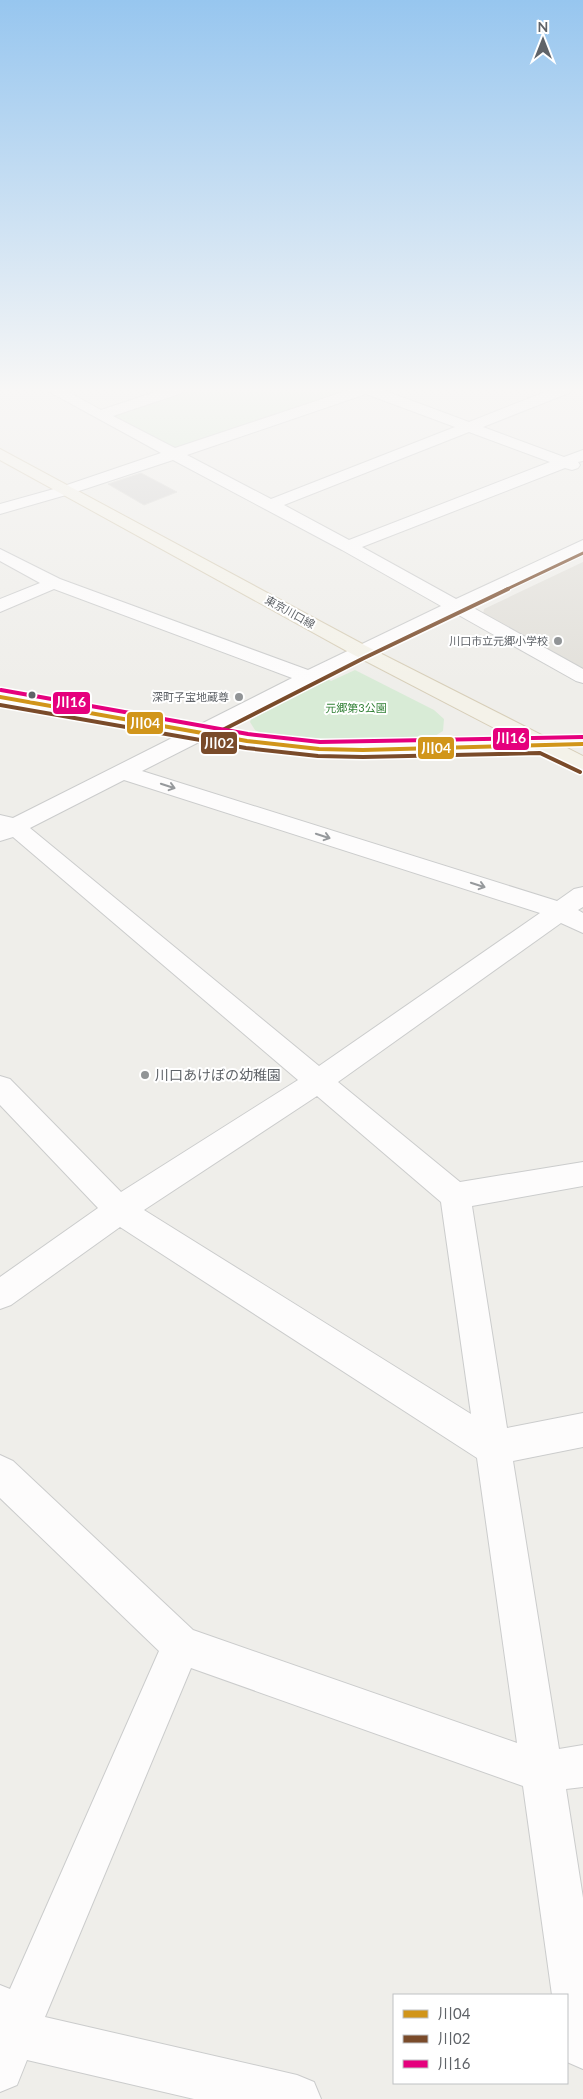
<svg xmlns="http://www.w3.org/2000/svg" width="583" height="2099" viewBox="0 0 583 2099" font-family="Lato,'Noto Sans JP',sans-serif">
	<style>
		.education { fill: #e2e0da }
		.green { fill: #d8ebd6 }
		.building { fill: #d6d5d3; stroke: #deddd9 }
		.lines { fill: none; stroke-linecap: round; stroke-linejoin: round }
		.minor-casing { stroke: #cbcccc; stroke-width: 2 }
		.major-casing { stroke: #d7ceb8; stroke-width: 2 }
		.minor { fill: #fdfcfc; fill-rule: evenodd }
		.major { fill: #f4f2e9; fill-rule: evenodd }
		.bus-1-casing { stroke: #fff; stroke-width: 7 }
		.bus-2-far1-casing { stroke: #fff; stroke-width: 5.5 }
		.bus-2-casing { stroke: #fff; stroke-width: 7 }
		.bus-3-casing { stroke: #fff; stroke-width: 7 }
		.bus-1 { stroke: #d1951a; stroke-width: 4 }
		.bus-2-far1 { stroke: #7a4b2a; stroke-width: 3 }
		.bus-2 { stroke: #7a4b2a; stroke-width: 4 }
		.bus-3 { stroke: #e5007d; stroke-width: 4 }
		.oneway { stroke: #96999c }
		.poi-dot { fill: #919496; stroke: #fff; stroke-width: 2 }
		.bus-dot { fill: #5f6368; stroke: #fff; stroke-width: 2 }
		.labels { text-anchor: middle; stroke-width: 4; stroke-linejoin: round; paint-order: stroke }
		.far-street-label { font-size: 11px; fill: #5f6368; stroke: #fff }
		.far-poi-label { font-size: 11px; fill: #5f6368; stroke: #fff; text-anchor: end }
		.far-park-label { font-size: 11px; fill: #348238; stroke: #fff }
		.poi-label { font-size: 14px; fill: #5f6368; stroke: #fff; text-anchor: start }
		.line-badge { stroke: #fff; stroke-width: 2 }
		.badge-label { font-size: 14px; text-anchor: middle; font-weight: bold; fill: #fff }
	</style>
	<rect width="100%" height="100%" fill="#efeeea"/>
	<polygon class="education" points="583,562 583,669 483,614 484,609"/>
	<g class="green">
		<polygon points="186,390 349,390 179,447 167,447 111,417 113,413"/>
		<polygon points="355,670 434,710 444,719 443,731 430,739 372,742 265,735 255,730 250,722 252,717 328,679 331,681"/>
	</g>
	<polygon class="building" points="141,473 177,492 144,505 108,484"/>
	<g class="lines">
		<g class="minor-casing">
			<path id="minor" d="M 46,390 L 65,390 L 101,410 L 161,390 L 184,390 L 182,393 L 113,416 L 175,448 L 349,390 L 383,390 L 469,422 L 550,390 L 571,390 L 569,393 L 483,427 L 564,457 L 583,450 L 583,461 L 578,462 L 580,465 L 578,468 L 572,470 L 565,468 L 362,547 L 456,599 L 583,540 L 583,552 L 470,606 L 583,669 L 583,683 L 576,681 L 455,613 L 222,730 L 319,743 L 363,744 L 542,739 L 550,740 L 553,745 L 550,750 L 542,751 L 363,756 L 319,755 L 247,747 L 203,740 L 142,771 L 557,901 L 574,889 L 583,887 L 583,907 L 578,910 L 583,913 L 583,933 L 561,923 L 338,1082 L 460,1182 L 583,1162 L 583,1186 L 472,1206 L 507,1428 L 583,1413 L 583,1447 L 513,1461 L 559,1749 L 583,1745 L 583,1787 L 566,1789 L 583,1898 L 583,2069 L 567,2062 L 567,1995 L 552,1995 L 523,1786 L 191,1668 L 45,2017 L 297,2075 L 314,2082 L 321,2099 L 194,2099 L 27,2060 L 17,2085 L 0,2092 L 0,1985 L 10,1989 L 159,1651 L 0,1498 L 0,1455 L 13,1461 L 193,1630 L 517,1743 L 477,1458 L 120,1227 L 11,1305 L 0,1309 L 0,1277 L 98,1208 L 0,1105 L 0,1076 L 10,1079 L 121,1192 L 298,1080 L 13,837 L 0,841 L 0,815 L 13,818 L 178,735 L 0,703 L 0,691 L 197,726 L 292,678 L 54,589 L 0,612 L 0,599 L 40,583 L 0,561 L 0,549 L 60,579 L 308,670 L 441,606 L 342,550 L 173,460 L 73,493 L 0,514 L 0,504 L 61,487 L 161,453 ZM 366,394 L 455,427 L 271,499 L 187,455 ZM 469,432 L 550,462 L 349,540 L 284,505 ZM 124,780 L 540,913 L 319,1066 L 30,828 ZM 317,1096 L 441,1202 L 471,1414 L 144,1210 Z"/>
		</g>
		<g class="major-casing">
			<polygon id="major" points="0,449 368,647 583,756 583,772 575,770 354,655 0,460"/>
		</g>
		<use href="#minor" class="minor"/>
		<use href="#major" class="major"/>
		<g class="bus-1-casing">
			<polyline id="bus-1" points="0,697 247,741 319,749 363,750 583,744"/>
		</g>
		<g class="bus-2-far1-casing">
			<polyline id="bus-2-far1" points="505,590 583,553"/>
		</g>
		<g class="bus-2-casing">
			<g id="bus-2">
				<polyline points="0,705 246,748 318,756 363,757 540,753 580,772"/>
				<polyline points="203,740 364,658 508,589"/>
			</g>
		</g>
		<g class="bus-3-casing">
			<polyline id="bus-3" points="1,690 248,734 320,742 583,737"/>
		</g>
		<use href="#bus-1" class="bus-1"/>
		<use href="#bus-2-far1" class="bus-2-far1"/>
		<use href="#bus-2" class="bus-2"/>
		<use href="#bus-3" class="bus-3"/>
	</g>
	<defs><path id="oneway-shaft" d="M-6 0H5M1.5-3L5.5 0L1.5 3" fill="none" stroke-width="1.6" stroke-linecap="round" stroke-linejoin="round" transform="scale(1.25)"/></defs>
	<g class="oneway">
		<use href="#oneway-shaft" transform="translate(168 786) rotate(18)"/>
		<use href="#oneway-shaft" transform="translate(323 836) rotate(18)"/>
		<use href="#oneway-shaft" transform="translate(478 885) rotate(18)"/>
	</g>
	<linearGradient id="sky" x2="0" y2="1"><stop stop-color="#97c6ef"/><stop offset="0.57" stop-color="#f8f7f6"/><stop offset="1" stop-color="#f8f7f6" stop-opacity="0"/></linearGradient>
	<rect width="583" height="684" fill="url(#sky)"/>
	<g class="poi-dot">
		<circle cx="558" cy="641" r="5"/>
		<circle cx="239" cy="697" r="5"/>
		<circle cx="145" cy="1075" r="5"/>
	</g>
	<circle class="bus-dot" cx="32" cy="695" r="4.5"/>
	<g class="labels">
		<g class="far-street-label">
			<text transform="translate(290 612) rotate(29)" y="4">東京川口線</text>
		</g>
		<g class="far-poi-label">
			<text x="548" y="645">川口市立元郷小学校</text>
			<text x="229" y="701">深町子宝地蔵尊</text>
		</g>
		<g class="far-park-label">
			<text x="356" y="712">元郷第3公園</text>
		</g>
		<g class="poi-label">
			<text x="155" y="1080">川口あけぼの幼稚園</text>
		</g>
	</g>
	<g class="line-badge">
		<rect x="52" y="691" width="39" height="24" rx="5" fill="#e5007d"/>
		<rect x="126" y="711" width="38" height="24" rx="5" fill="#d1951a"/>
		<rect x="492" y="727" width="38" height="24" rx="5" fill="#e5007d"/>
		<rect x="200" y="731" width="38" height="24" rx="5" fill="#7a4b2a"/>
		<rect x="417" y="736" width="38" height="24" rx="5" fill="#d1951a"/>
	</g>
	<g class="badge-label">
		<text x="71" y="707">川16</text>
		<text x="145" y="728">川04</text>
		<text x="511" y="743">川16</text>
		<text x="219" y="748">川02</text>
		<text x="436" y="753">川04</text>
	</g>
	<rect x="393" y="1994" width="175" height="90" fill="#ffffff" stroke="#bfc1c3"/>
	<rect x="403" y="2010" width="25" height="8" fill="#d1951a" stroke="#bfc1c3"/>
	<text x="438" y="2019" font-size="15" fill="#5f6368">川04</text>
	<rect x="403" y="2035" width="25" height="8" fill="#7a4b2a" stroke="#bfc1c3"/>
	<text x="438" y="2044" font-size="15" fill="#5f6368">川02</text>
	<rect x="403" y="2060" width="25" height="8" fill="#e5007d" stroke="#bfc1c3"/>
	<text x="438" y="2069" font-size="15" fill="#5f6368">川16</text>
	<g transform="translate(543 40)" stroke="#ffffff" stroke-width="4" paint-order="stroke">
	<path d="M0-4L9 19L0 12L-9 19Z" fill="#5f6368"/>
	<text y="-8" font-size="14" font-weight="bold" text-anchor="middle" fill="#5f6368">N</text>
	</g>
</svg>
